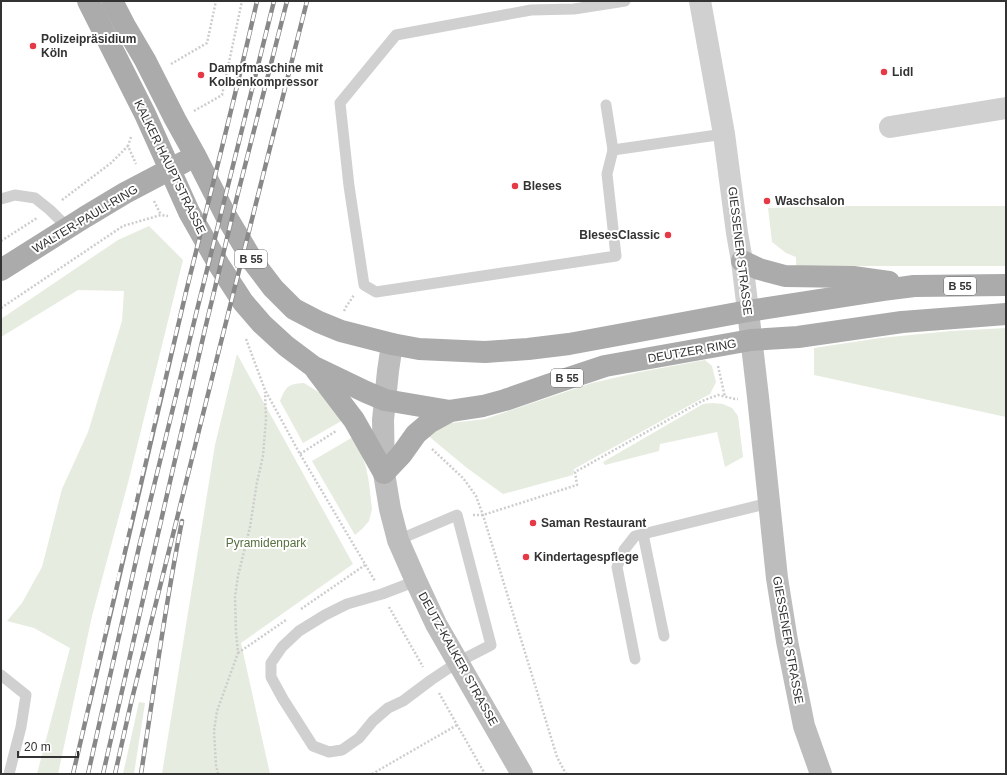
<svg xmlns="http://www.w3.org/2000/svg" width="1007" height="775" viewBox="0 0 1007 775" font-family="Helvetica,sans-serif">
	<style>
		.green { fill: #e6ecdf }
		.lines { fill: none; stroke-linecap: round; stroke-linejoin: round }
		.path { stroke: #cdcdcd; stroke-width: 2.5; stroke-dasharray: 2 2; stroke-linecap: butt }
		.lane { stroke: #d0d0d0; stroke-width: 11 }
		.street { stroke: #d0d0d0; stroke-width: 22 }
		.secondary { stroke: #bdbdbd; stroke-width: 22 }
		.primary { stroke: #ababab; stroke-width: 22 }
		.rail-casing { stroke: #888; stroke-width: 4.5 }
		.rail { stroke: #fff; stroke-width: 3; stroke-dasharray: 9; stroke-linecap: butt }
		.poi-dot { fill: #e63946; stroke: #fff; stroke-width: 1.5 }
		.labels { text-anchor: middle; stroke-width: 4; stroke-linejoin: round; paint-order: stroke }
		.shield { fill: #fff; stroke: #707070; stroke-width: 1 }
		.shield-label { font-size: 11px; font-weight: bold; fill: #333 }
		.poi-label { font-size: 12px; font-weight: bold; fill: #333; stroke: #fff; text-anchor: start }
		.street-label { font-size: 12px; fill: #333; stroke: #fff }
		.park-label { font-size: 12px; fill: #56703f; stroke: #fff }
	</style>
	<rect width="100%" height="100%" fill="#fff"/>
	<g class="green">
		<polygon points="827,206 1006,206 1006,266 796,266 796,257 786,253 772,242 768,208"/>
		<polygon points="149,226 183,260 129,479 92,616 58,774 37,774 70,648 34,628 7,621 22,603 42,567 62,489 88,432 122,321 124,291 78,290 1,337 1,319 118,240"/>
		<polygon points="1006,328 1006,417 814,375 814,348 880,338 951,331"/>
		<polygon points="237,354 353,564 241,643 270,774 162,774 215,445"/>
		<polygon points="705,360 712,366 716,382 710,394 574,469 573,475 503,494 467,468 426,434 443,424 485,419 592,383 640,372"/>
		<path d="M 304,383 L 320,393 L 343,420 L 303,443 L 280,401 C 286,386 288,384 304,383 Z"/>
		<polygon points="712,403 723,404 732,408 738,416 743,457 725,467 717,432 660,444 659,451 605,465 603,462 703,404"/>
		<polygon points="353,437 360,450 366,467 369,483 372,509 369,521 363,528 355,535 312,461"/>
		<polygon points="139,702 145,703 134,774 123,774"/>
	</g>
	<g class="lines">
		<g class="path">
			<polyline points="171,64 207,43 216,1"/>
			<polyline points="194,111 222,95 242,1"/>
			<polyline points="131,137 128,146 136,164"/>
			<polyline points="62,200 111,163 128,146"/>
			<polyline points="154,201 161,215"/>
			<polyline points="1,241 37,218"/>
			<polyline points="1,308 123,226 161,215 168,216"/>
			<polyline points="344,311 346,307 354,295"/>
			<polyline points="246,339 265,390 300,454 375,581"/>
			<polyline points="718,366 725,397"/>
			<polyline points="432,449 463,478 476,496 483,515 557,757 566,774"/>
			<polyline points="300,454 336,431"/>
			<polyline points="473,515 483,515 577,485 575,472 702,401 718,395 735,399 738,399"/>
			<polyline points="389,607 423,667"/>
			<polyline points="301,609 365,565"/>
			<polyline points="238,653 286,620"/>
			<polyline points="439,693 485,774"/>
			<polyline points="218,774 216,765 214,731 217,711 238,653 236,632 235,597 238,576 250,527 257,482 263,456 266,419 265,392"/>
			<polyline points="372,774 457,725"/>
		</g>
		<g class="lane">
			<polyline points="625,1 574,9 531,10 396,35 340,103 349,186 364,285 376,292 616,256 607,174 613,150 724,134"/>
			<polyline points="606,105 613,150"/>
			<polyline points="1,199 15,195 35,198 50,210 68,228"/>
			<polyline points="643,534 664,636"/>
			<polyline points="398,540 457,515 491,645 458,662 431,680 403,701 388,708 373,721 359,738 342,750 329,752 313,746 283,699 271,677 271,663 282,647 299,631 325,615 347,604 382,594 416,581"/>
			<polyline points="635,659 617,567 624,550 635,536 769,503"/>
			<polyline points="1,675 26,695 21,727 9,774"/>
		</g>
		<g class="street">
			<polyline points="700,1 724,134 737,233 742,261 748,311"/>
			<polyline points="890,127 1006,108"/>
		</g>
		<g class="secondary">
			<polyline points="748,311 758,397 777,578 787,641 804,726 821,774"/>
			<polyline points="392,344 388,371 383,420 384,473 390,509 398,540 416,581 436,624 522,774"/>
		</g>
		<g class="primary">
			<polyline points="88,1 145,114 189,212 219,265 243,302 262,324 286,346 314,367 366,392 385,400 450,411 483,406 505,400 557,382 605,366 751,340 798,337 902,322 1006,314"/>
			<polyline points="112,1 125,26 145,60 175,119 195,155 226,216 254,263 273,288 294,309 319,322 341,331 392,344 419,349 485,352 528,349 569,344 748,311 884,290 914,286 1006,285"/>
			<polyline points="742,261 759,269 785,276 853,277 889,282"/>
			<polyline points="1,270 85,217 125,193 184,162"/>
			<polyline points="316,370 354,420 384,473 401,455 416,434 430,422 450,411"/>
		</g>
		<g class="rail-casing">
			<g id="rail">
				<path d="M 73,774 C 110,613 147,452 186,292 C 210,195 235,98 257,1"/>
				<polyline points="88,774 139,547 197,310 274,1"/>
				<polyline points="103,774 205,329 237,197 287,1"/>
				<polyline points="115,774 131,703 218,354 307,1"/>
				<path d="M 141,774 C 154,690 165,605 182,521"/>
			</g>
		</g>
		<use href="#rail" class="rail"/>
	</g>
	<g class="poi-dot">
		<circle cx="33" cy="46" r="4"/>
		<circle cx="884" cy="72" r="4"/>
		<circle cx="201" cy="75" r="4"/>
		<circle cx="515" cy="186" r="4"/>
		<circle cx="767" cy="201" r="4"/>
		<circle cx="668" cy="235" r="4"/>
		<circle cx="533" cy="523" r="4"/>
		<circle cx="526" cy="557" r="4"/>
	</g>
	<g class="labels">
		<g class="shield">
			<rect x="235" y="250" width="32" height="18" rx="3"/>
			<rect x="944" y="277" width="32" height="18" rx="3"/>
			<rect x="551" y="369" width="32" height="18" rx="3"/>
		</g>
		<g class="shield-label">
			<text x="251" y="263">B 55</text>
			<text x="960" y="290">B 55</text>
			<text x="567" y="382">B 55</text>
		</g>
		<g class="poi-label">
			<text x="41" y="43">Polizeipräsidium<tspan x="41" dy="14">Köln</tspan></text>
			<text x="209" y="72">Dampfmaschine mit<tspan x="209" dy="14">Kolbenkompressor</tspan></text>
			<text x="892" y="76">Lidl</text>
			<text x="523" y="190">Bleses</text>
			<text x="775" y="205">Waschsalon</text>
			<text x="660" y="239" text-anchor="end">BlesesClassic</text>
			<text x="541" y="527">Saman Restaurant</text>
			<text x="534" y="561">Kindertagespflege</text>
		</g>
		<g class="street-label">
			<text transform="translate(170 167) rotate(64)" y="4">KALKER HAUPTSTRASSE</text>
			<text transform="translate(85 219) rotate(-31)" y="4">WALTER-PAULI-RING</text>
			<text transform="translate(740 251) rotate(83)" y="4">GIESSENER STRASSE</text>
			<text transform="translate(692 351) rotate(-10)" y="4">DEUTZER RING</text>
			<text transform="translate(788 640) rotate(80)" y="4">GIESSENER STRASSE</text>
			<text transform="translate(458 659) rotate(61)" y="4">DEUTZ-KALKER STRASSE</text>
		</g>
		<g class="park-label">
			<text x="266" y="547">Pyramidenpark</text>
		</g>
	</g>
	<rect width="1007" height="775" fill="none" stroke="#333333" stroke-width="4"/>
	<path d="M18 751v6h60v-6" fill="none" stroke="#333333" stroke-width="2"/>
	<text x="24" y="751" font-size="12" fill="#333333" stroke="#ffffff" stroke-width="3" paint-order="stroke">20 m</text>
</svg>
